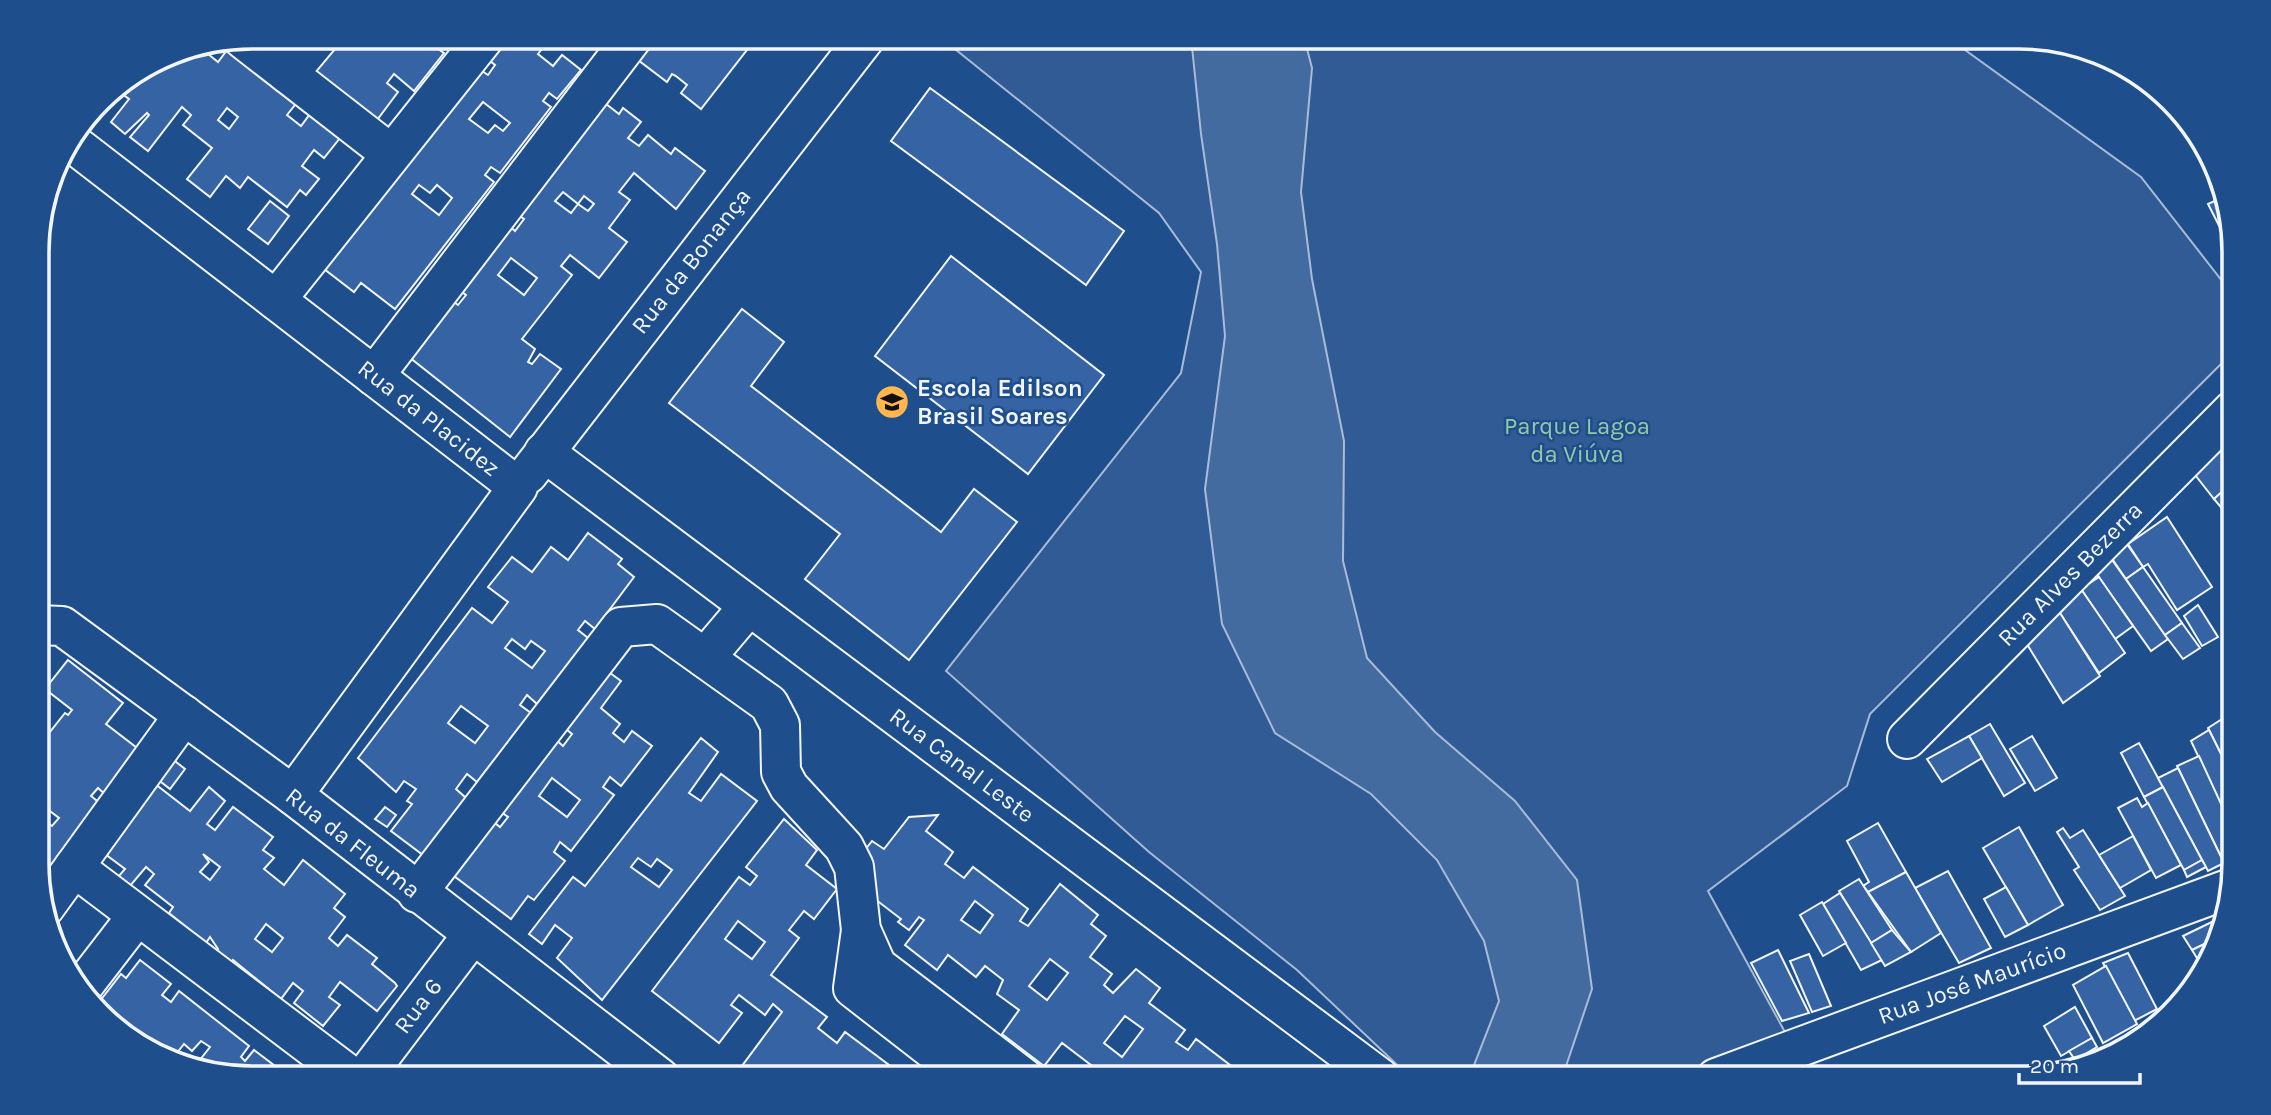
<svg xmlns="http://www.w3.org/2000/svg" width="2271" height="1115" viewBox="0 0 2271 1115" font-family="Karla,sans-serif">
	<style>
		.green { fill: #305b95; stroke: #a8bbd7; stroke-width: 2 }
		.water { fill: #446ba0; stroke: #a8bbd7; stroke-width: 2 }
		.building { fill: #3563a3; stroke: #f2f6ff; stroke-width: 2; fill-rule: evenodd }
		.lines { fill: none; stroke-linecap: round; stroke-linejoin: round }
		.minor-casing { stroke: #f2f6ff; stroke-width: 42 }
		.minor { stroke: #1f4e8c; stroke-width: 38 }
		.labels { text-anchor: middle; stroke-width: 5; stroke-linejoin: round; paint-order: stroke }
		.street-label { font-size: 24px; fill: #f2f6ff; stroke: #1f4e8c }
		.poi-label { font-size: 24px; font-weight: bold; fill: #f2f6ff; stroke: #1f4e8c; text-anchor: start }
		.park-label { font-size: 24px; fill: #97c8a6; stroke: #1f4e8c }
		.rim { fill: none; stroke: #f2f6ff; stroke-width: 3.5 }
	</style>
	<rect width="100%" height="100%" fill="#1f4e8c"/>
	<polygon class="green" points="940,37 1947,37 2141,177 2233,295 2233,352 1870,714 1847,786 1708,891 1810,1078 1411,1078 1297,970 1149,852 946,671 1181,373 1201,272 1159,213"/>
	<polygon class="water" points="1191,37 1304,37 1312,68 1301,192 1312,279 1344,441 1343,561 1367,658 1435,732 1515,801 1577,880 1592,989 1562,1078 1469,1078 1499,1001 1484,941 1437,860 1371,794 1275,733 1222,624 1205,489 1225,336 1217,244 1201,134"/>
	<g class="building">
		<polygon points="350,37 441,37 434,46 444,53 414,91 394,74 387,83 398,92 377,120 308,68 330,40 341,48"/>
		<path d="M 489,37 L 551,37 L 538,54 L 553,66 L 562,55 L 581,70 L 557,99 L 549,93 L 543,101 L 551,107 L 500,173 L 491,167 L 485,175 L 494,182 L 395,309 L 361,283 L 354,292 L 315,262 L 476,67 L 488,75 L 495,65 L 485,57 ZM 483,102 L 510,123 L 503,131 L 495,125 L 488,133 L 469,119 ZM 419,185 L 430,193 L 437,185 L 452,198 L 439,215 L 412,194 Z"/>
		<polygon points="649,37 757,37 701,109 681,93 687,85 676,76 672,74 667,82 634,57"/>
		<path d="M 217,44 L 208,54 L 218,62 L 230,46 L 302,96 L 287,115 L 301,126 L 310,114 L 340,138 L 324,158 L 314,150 L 302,166 L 319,179 L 306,195 L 300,190 L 287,207 L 248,177 L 240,188 L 226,176 L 210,197 L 187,179 L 212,148 L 183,125 L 191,115 L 182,107 L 148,151 L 130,137 L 149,115 L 147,113 L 125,134 L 111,122 L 129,99 L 114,88 L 149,66 L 152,69 L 166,56 L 172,61 L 179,51 ZM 227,108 L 238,117 L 229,129 L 218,120 Z"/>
		<polygon points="930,88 1124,231 1086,285 891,141"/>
		<path d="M 601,100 L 619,114 L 623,108 L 641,122 L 628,138 L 639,146 L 648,135 L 671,154 L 675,148 L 705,171 L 676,209 L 634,173 L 619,192 L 630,200 L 609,228 L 627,242 L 599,278 L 570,255 L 561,266 L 572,275 L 522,339 L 535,349 L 528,362 L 532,364 L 540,354 L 561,369 L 510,437 L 404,353 L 447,297 L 458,305 L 466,295 L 455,287 L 506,223 L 515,231 L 524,219 L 514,212 ZM 563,192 L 578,204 L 571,213 L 555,201 ZM 584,196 L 594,204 L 588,211 L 578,204 ZM 511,258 L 537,278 L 524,295 L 498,275 Z"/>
		<polygon points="2221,198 2232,225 2233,253 2208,204"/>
		<polygon points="270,201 289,216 268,244 248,229"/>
		<polygon points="951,256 1104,375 1028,474 875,356"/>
		<polygon points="742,309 784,342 751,386 941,532 974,489 1017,522 909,660 805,579 840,534 669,403"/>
		<polygon points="2233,436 2233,482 2214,499 2192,471"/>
		<polygon points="2233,482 2233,504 2225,512 2214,499"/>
		<polygon points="2167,517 2212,587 2177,610 2148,564 2143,567 2128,544"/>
		<path d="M 588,533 L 622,559 L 618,564 L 634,577 L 595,629 L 585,621 L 578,630 L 588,638 L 537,704 L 527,695 L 520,705 L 531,713 L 477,782 L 467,774 L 456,789 L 466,798 L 423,855 L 391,831 L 412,804 L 407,801 L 416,789 L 404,781 L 396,792 L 358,758 L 472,608 L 492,623 L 508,602 L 488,587 L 512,557 L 532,572 L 551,547 L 568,560 ZM 512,639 L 525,649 L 531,641 L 545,651 L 532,668 L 505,648 ZM 461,706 L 488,726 L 475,743 L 448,723 Z"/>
		<polygon points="2122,537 2143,567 2126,579 2106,550"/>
		<polygon points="2110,557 2168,639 2151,651 2093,569"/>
		<polygon points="2143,567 2182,623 2165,635 2126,579"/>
		<polygon points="2099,577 2133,626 2115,639 2081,589"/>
		<polygon points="2081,589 2125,653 2099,673 2056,607"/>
		<polygon points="2198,605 2218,637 2202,646 2184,616"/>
		<polygon points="2060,613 2100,676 2063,703 2022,636"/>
		<polygon points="2182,623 2200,648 2183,659 2165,635"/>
		<polygon points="68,660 123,703 106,724 141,751 108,797 98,788 91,796 102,805 39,891 38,819 40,817 52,826 59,818 38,802 38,724 49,733 65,713 68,715 72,710 45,689"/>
		<path d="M 606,670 L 621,681 L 601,708 L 620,724 L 613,733 L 624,742 L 632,731 L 652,746 L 621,786 L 610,777 L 603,787 L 614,795 L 571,851 L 560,842 L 554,852 L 565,861 L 534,900 L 528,896 L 511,919 L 450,873 L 490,819 L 500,827 L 508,817 L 497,809 L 553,737 L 563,746 L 572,734 L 561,725 ZM 552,778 L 580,800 L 567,817 L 539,796 Z"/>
		<polygon points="2230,714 2234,722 2234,780 2208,728"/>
		<polygon points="1990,724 2025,783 2004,796 1969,736"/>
		<polygon points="2209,730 2234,780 2234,832 2191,741"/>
		<polygon points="1969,736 1982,758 1942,782 1927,759"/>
		<polygon points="2032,736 2057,778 2035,791 2010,749"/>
		<path d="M 701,738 L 718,752 L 689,793 L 701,801 L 721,774 L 757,801 L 602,1000 L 557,958 L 572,938 L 555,925 L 542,944 L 529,934 L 573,877 L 585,886 L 589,881 ZM 638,858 L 651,867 L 657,859 L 672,870 L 659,887 L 631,867 Z"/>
		<polygon points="2139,743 2163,787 2144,797 2121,753"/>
		<polygon points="2199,756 2234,832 2234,859 2224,863 2177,766"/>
		<polygon points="171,758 185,769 170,789 156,778"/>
		<polygon points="2178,768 2224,863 2208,871 2158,778"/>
		<path d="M 150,780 L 190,811 L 209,787 L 225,801 L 207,824 L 215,830 L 233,807 L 273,837 L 263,850 L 274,858 L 264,869 L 284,885 L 303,860 L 345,894 L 334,908 L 345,917 L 329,938 L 338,946 L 347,935 L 377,958 L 372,964 L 395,983 L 397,986 L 377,1011 L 340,982 L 329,997 L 340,1005 L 323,1026 L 294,1003 L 303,991 L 293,983 L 281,999 L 233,960 L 230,965 L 215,953 L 218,949 L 210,937 L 206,943 L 169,913 L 173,907 L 145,885 L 154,874 L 146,867 L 130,886 L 118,877 L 125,869 L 97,848 ZM 203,854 L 220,867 L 210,880 L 200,872 L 209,862 ZM 266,924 L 283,938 L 272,952 L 255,939 Z"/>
		<polygon points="2163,787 2202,860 2184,870 2144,797"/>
		<polygon points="2137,798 2142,807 2148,803 2181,865 2156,878 2118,808"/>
		<polygon points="385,807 396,815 387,827 375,819"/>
		<path d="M 938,815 L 926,831 L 953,852 L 945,864 L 964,878 L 973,867 L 1028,909 L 1020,921 L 1028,926 L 1060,884 L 1098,915 L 1091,924 L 1106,936 L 1090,957 L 1112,974 L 1104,985 L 1113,993 L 1136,969 L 1160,988 L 1149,1003 L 1185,1030 L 1176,1042 L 1188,1050 L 1196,1039 L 1247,1078 L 1207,1078 L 1199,1072 L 1195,1078 L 1108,1078 L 1062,1043 L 1044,1066 L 1002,1034 L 1019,1010 L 997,994 L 1003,980 L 985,966 L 976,977 L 948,955 L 937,970 L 905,945 L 924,920 L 919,917 L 909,930 L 898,922 L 901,919 L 871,896 L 858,859 L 872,841 L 884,849 L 909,817 ZM 975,901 L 993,915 L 980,933 L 961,920 ZM 1050,959 L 1068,973 L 1047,1000 L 1029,986 ZM 1125,1016 L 1143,1029 L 1122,1057 L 1104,1043 Z"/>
		<path d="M 784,819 L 817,850 L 806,865 L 837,889 L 814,919 L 804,911 L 789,930 L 799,938 L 771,975 L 827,1017 L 818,1028 L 837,1043 L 845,1032 L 901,1074 L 898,1078 L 864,1078 L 849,1067 L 840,1078 L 787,1078 L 781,1073 L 777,1078 L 733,1078 L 782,1012 L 773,1004 L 765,1015 L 739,995 L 731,1005 L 742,1013 L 719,1043 L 652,991 L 739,877 L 750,885 L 757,876 L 746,867 ZM 738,921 L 765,942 L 752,959 L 725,939 Z"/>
		<polygon points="1878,823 1906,872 1868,892 1863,886 1869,882 1847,841"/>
		<polygon points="2019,827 2063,905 2028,925 1983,848"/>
		<polygon points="2063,828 2070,838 2083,830 2125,896 2100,910 2074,870 2079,867 2057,832"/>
		<polygon points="2133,836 2151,870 2120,888 2099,855"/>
		<polygon points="2202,860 2206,867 2187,877 2184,870"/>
		<polygon points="1948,871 1991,948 1959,963 1915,888"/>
		<polygon points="1906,872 1941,933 1911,952 1868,892"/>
		<polygon points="1859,879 1892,930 1871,943 1839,891"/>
		<polygon points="2006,887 2028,925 2005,937 1984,899"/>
		<polygon points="1840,893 1882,960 1861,970 1823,904"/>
		<polygon points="1822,902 1846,943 1823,956 1800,915"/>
		<polygon points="2218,919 2217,938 2192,950 2183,936"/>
		<polygon points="1892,930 1911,952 1885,966 1871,943"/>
		<polygon points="2217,938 2212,958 2203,968 2192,950"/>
		<polygon points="1778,950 1809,1013 1782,1021 1751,963"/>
		<polygon points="2128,953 2157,1009 2134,1021 2103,963"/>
		<polygon points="1809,954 1831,1006 1812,1012 1790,961"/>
		<polygon points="140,960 171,984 162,995 171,1002 179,991 249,1046 241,1057 245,1061 254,1050 291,1078 252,1078 196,1065 210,1047 201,1041 192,1051 184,1044 177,1053 186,1060 184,1062 157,1056 96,1006 121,974 126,978"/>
		<polygon points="2106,966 2137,1024 2103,1043 2073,985"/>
		<polygon points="2075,1007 2092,1038 2061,1056 2044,1026"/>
		<polygon points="2092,1038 2097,1047 2075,1060 2069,1051"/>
	</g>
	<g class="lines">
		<g class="minor-casing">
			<g id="minor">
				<polyline points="243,39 391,154"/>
				<polyline points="288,74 319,37"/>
				<polyline points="71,142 518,487 293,795"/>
				<polyline points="276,300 485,37"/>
				<polyline points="374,376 633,37"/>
				<polyline points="544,452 1380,1078"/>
				<polyline points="528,474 866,37"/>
				<polyline points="38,625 62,626 293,795 660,1078"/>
				<polyline points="705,658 749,606"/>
				<polyline points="1907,739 2233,410"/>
				<polyline points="74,867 353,1078"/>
				<polyline points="417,893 621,627 657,624 769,704 780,725 781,772 789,787 844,847 854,867 861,930 877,966 1024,1078"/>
				<polyline points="45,907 184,715"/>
				<polyline points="861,930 853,988 969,1078"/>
				<polyline points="80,990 137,916"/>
				<polyline points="364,1078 473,934"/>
				<polyline points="1716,1078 2228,889"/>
			</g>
		</g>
		<use href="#minor" class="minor"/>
	</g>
	<defs>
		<g id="school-disc" transform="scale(1.75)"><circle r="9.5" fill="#ffb74d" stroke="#1f4e8c"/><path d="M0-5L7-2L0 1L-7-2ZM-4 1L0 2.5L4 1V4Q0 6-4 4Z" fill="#111"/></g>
	</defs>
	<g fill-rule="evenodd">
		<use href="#school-disc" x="892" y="402"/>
	</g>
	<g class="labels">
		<g class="street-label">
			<text transform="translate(691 261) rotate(-52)" y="8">Rua da Bonança</text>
			<text transform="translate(429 418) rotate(38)" y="8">Rua da Placidez</text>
			<text transform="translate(2070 574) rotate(-45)" y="8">Rua Alves Bezerra</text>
			<text transform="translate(962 765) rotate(37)" y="8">Rua Canal Leste</text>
			<text transform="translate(353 843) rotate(38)" y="8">Rua da Fleuma</text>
			<text transform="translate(1972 983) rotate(-20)" y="8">Rua José Maurício</text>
			<text transform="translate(418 1006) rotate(-53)" y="8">Rua 6</text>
		</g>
		<g class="poi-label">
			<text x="917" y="396">Escola Edilson<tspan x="917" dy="28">Brasil Soares</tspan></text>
		</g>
		<g class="park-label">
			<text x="1577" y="434">Parque Lagoa<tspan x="1577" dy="28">da Viúva</tspan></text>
		</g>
	</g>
	<path d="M0 0H2271V1115H0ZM252 49H2019A203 203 0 0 1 2222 252V863A203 203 0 0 1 2019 1066H252A203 203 0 0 1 49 863V252A203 203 0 0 1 252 49Z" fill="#1f4e8c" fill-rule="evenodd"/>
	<path class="rim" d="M252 49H2019A203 203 0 0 1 2222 252V863A203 203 0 0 1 2019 1066H252A203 203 0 0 1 49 863V252A203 203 0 0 1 252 49Z"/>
	<path d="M2019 1073v10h121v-10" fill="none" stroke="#f2f6ff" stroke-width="3.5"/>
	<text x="2030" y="1073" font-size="21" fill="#f2f6ff" stroke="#1f4e8c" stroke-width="5" paint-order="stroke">20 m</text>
</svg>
